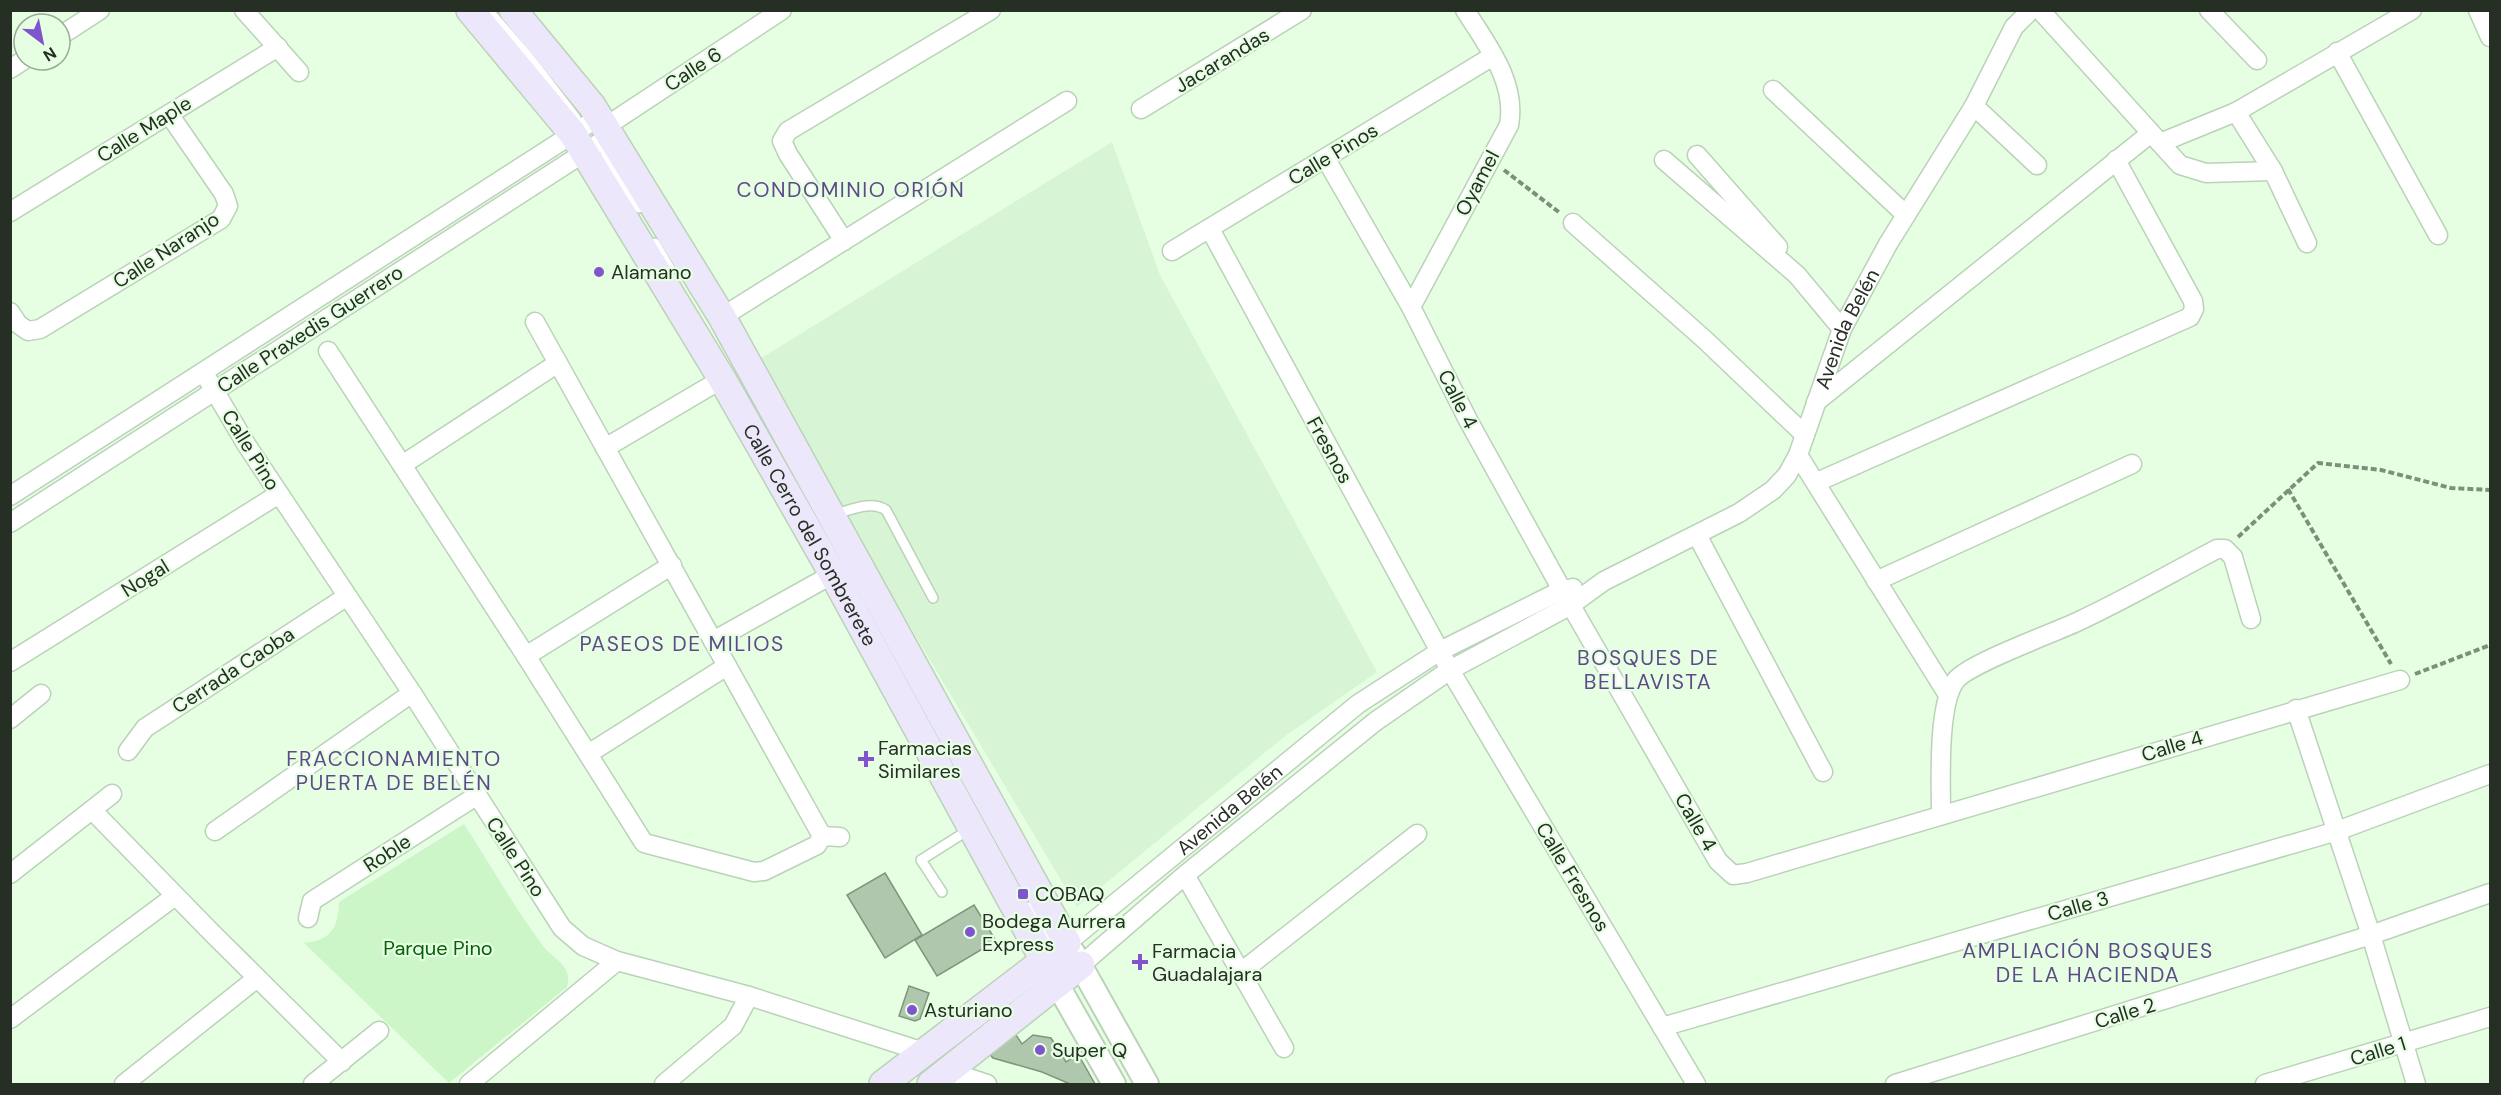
<svg xmlns="http://www.w3.org/2000/svg" width="2501" height="1095" viewBox="0 0 2501 1095" font-family="'DM Sans',sans-serif">
	<style>
		.built { fill: #d7f5d4 }
		.green { fill: #ccf5c8 }
		.building { fill: #afc7ac; stroke: #7f967d; stroke-width: 1.5 }
		.lines { fill: none; stroke-linecap: round; stroke-linejoin: round }
		.service-casing { stroke: #bad3b8; stroke-width: 12 }
		.minor-casing { stroke: #bad3b8; stroke-width: 21 }
		.tertiary-casing { stroke: #bad3b8; stroke-width: 26 }
		.secondary-casing { stroke: #bad3b8; stroke-width: 30 }
		.path { stroke: #7d8e7b; stroke-width: 4; stroke-dasharray: 6 3; stroke-linecap: butt }
		.service { stroke: #fff; stroke-width: 9 }
		.minor { stroke: #fff; stroke-width: 18 }
		.tertiary { stroke: #fff; stroke-width: 22 }
		.secondary { stroke: #ede7fb; stroke-width: 27 }
		.poi-dot { fill: #8054cd; stroke: #e6ffe3; stroke-width: 2 }
		.labels { text-anchor: middle; stroke-width: 4.5; stroke-linejoin: round; paint-order: stroke }
		.street-label { font-size: 20px; fill: #252f24; stroke: #e6ffe3 }
		.poi-label { font-size: 20px; fill: #252f24; stroke: #e6ffe3; text-anchor: start }
		.park-label { font-size: 20px; fill: #056007; stroke: #e6ffe3 }
		.neighbourhood-label { font-size: 21px; letter-spacing: 1.5px; fill: #5e4a88; stroke: #e6ffe3 }
	</style>
	<rect width="100%" height="100%" fill="#e6ffe3"/>
	<polygon class="built" points="1112,142 1160,275 1377,672 1284,737 1077,907 753,363"/>
	<path class="green" d="M 464,824 C 490,864 514,907 543,946 C 554,960 573,965 567,987 L 449,1083 L 304,943 C 331,940 338,929 339,902 Z"/>
	<g class="building">
		<polygon points="885,873 922,935 885,958 847,895"/>
		<polygon points="974,905 996,941 937,976 915,940"/>
		<polygon points="909,986 929,993 920,1019 915,1021 899,1016"/>
		<polygon points="1014,1032 1022,1044 1033,1035 1051,1038 1066,1062 1078,1054 1095,1084 1070,1084 1042,1072 993,1058 986,1050"/>
	</g>
	<g class="lines">
		<g class="service-casing">
			<g id="service">
				<polyline points="488,10 529,57 576,118"/>
				<polyline points="603,145 606,155 639,208"/>
				<polyline points="655,243 671,270"/>
				<path d="M 835,514 C 851,510 871,500 886,510 L 933,598"/>
				<polyline points="942,892 921,860 970,829"/>
				<polyline points="1030,907 1054,950"/>
			</g>
		</g>
		<g class="minor-casing">
			<g id="minor">
				<polyline points="244,10 299,72"/>
				<polyline points="2040,10 2180,165 2206,173 2273,171"/>
				<polyline points="2209,10 2257,60"/>
				<polyline points="2478,10 2490,37"/>
				<polyline points="60,36 100,10"/>
				<polyline points="2337,52 2438,235"/>
				<polyline points="10,69 24,60"/>
				<polyline points="1773,90 1906,215"/>
				<polyline points="1974,106 2037,165"/>
				<polyline points="1141,109 1302,10"/>
				<polyline points="2236,112 2273,171 2307,243"/>
				<polyline points="605,127 782,10"/>
				<polyline points="2160,143 2236,112 2412,10"/>
				<polyline points="1697,155 1778,247"/>
				<polyline points="1326,159 1411,307 1468,420 1562,590 1718,861 1733,875 1747,873 2400,680"/>
				<polyline points="1664,160 1797,275 1842,329"/>
				<polyline points="10,212 278,47"/>
				<polyline points="1573,223 1704,339 1805,435"/>
				<polyline points="1210,229 1450,670 1696,1084"/>
				<polyline points="844,241 788,154 782,141 788,131 991,10"/>
				<polyline points="1172,251 1493,56"/>
				<path d="M 1411,307 L 1509,125 C 1517,82 1487,45 1465,10"/>
				<polyline points="10,312 18,324 28,331 40,329 221,219 228,206 224,194 169,114"/>
				<polyline points="722,317 1067,101"/>
				<polyline points="535,322 822,836"/>
				<polyline points="328,351 526,656 644,843 754,872 764,871 817,845 822,836 840,837"/>
				<polyline points="204,373 246,444 412,693 562,928 583,946 617,961 749,996 924,1052"/>
				<polyline points="1816,402 2151,133"/>
				<polyline points="605,448 722,379"/>
				<polyline points="1798,455 1948,695"/>
				<polyline points="402,465 558,363"/>
				<polyline points="1817,482 2190,317 2194,309 2193,301 2116,160"/>
				<polyline points="10,496 599,117"/>
				<polyline points="10,523 610,136"/>
				<polyline points="1697,535 1823,772"/>
				<polyline points="1876,581 2132,464"/>
				<polyline points="713,641 833,574"/>
				<polyline points="526,656 672,565"/>
				<polyline points="10,662 279,494"/>
				<polyline points="2296,709 2371,935 2416,1084"/>
				<polyline points="10,719 41,694"/>
				<polyline points="128,751 145,728 346,597"/>
				<polyline points="588,754 727,666"/>
				<polyline points="92,810 212,933 342,1062"/>
				<path d="M 1941,815 C 1941,783 1937,704 1956,680 C 1970,663 2054,633 2079,621 C 2126,599 2171,573 2217,549 L 2225,549 L 2233,557 L 2251,619"/>
				<polyline points="215,831 412,693"/>
				<polyline points="10,874 112,794"/>
				<polyline points="1185,875 1284,1048"/>
				<polyline points="308,918 312,901 476,796"/>
				<path id="s1" d="M 1067,943 L 1358,704 L 1440,651 L 1562,590 L 1573,588"/>
				<path id="s2" d="M 1081,965 L 1185,875 L 1376,721 L 1450,670 L 1571,605 L 1604,581 L 1739,513 L 1773,490 L 1787,475 L 1798,455 L 1842,329 L 1888,244 L 1974,106 L 2014,27 L 2031,10"/>
				<polyline points="1241,972 1417,834"/>
				<polyline points="10,1019 175,896"/>
				<polyline points="1662,1027 2337,831 2490,774"/>
				<polyline points="948,1071 987,1084"/>
				<polyline points="124,1084 257,978"/>
				<polyline points="313,1084 379,1031"/>
				<polyline points="469,1084 617,961"/>
				<polyline points="664,1084 733,1026 749,996"/>
				<polyline points="1895,1084 2371,935 2490,893"/>
				<polyline points="2265,1084 2490,1017"/>
			</g>
		</g>
		<g class="tertiary-casing">
			<g id="tertiary">
				<polyline points="1073,952 1147,1084"/>
				<polyline points="1057,984 1114,1084"/>
			</g>
		</g>
		<g class="secondary-casing">
			<g id="secondary">
				<path id="s3" d="M 470,10 L 573,134 L 722,379 L 833,574 L 1057,984"/>
				<polyline points="513,10 592,106 722,317 1067,943 883,1084"/>
				<polyline points="931,1084 1081,965"/>
			</g>
		</g>
		<g class="path">
			<polyline points="1504,170 1560,213"/>
			<polyline points="2288,489 2391,664"/>
			<polyline points="2238,537 2318,463 2381,470 2451,488 2490,490"/>
			<polyline points="2415,674 2490,645"/>
		</g>
		<use href="#service" class="service"/>
		<use href="#minor" class="minor"/>
		<use href="#tertiary" class="tertiary"/>
		<use href="#secondary" class="secondary"/>
	</g>
	<g class="poi-dot">
		<circle cx="599" cy="272" r="6"/>
		<path d="M863 750h6v6h6v6h-6v6h-6v-6h-6v-6h6z"/>
		<rect x="1017" y="888" width="12" height="12" rx="3"/>
		<circle cx="970" cy="932" r="6"/>
		<path d="M1137 953h6v6h6v6h-6v6h-6v-6h-6v-6h6z"/>
		<circle cx="912" cy="1010" r="6"/>
		<circle cx="1040" cy="1050" r="6"/>
	</g>
	<g class="labels">
		<g class="street-label">
			<text transform="translate(1222 60) rotate(-31)" y="7">Jacarandas</text>
			<text transform="translate(693 69) rotate(-33)" y="7">Calle 6</text>
			<text transform="translate(144 129) rotate(-32)" y="7">Calle Maple</text>
			<text transform="translate(1333 154) rotate(-31)" y="7">Calle Pinos</text>
			<text transform="translate(1477 183) rotate(-62)" y="7">Oyamel</text>
			<text transform="translate(166 250) rotate(-33)" y="7">Calle Naranjo</text>
			<text transform="translate(310 329) rotate(-33)" y="7">Calle Praxedis Guerrero</text>
			<text dy="7" stroke="none"><textPath href="#s2" startOffset="1022">Avenida Belén</textPath></text>
			<text transform="translate(1458 399) rotate(63)" y="7">Calle 4</text>
			<text transform="translate(251 450) rotate(58)" y="7">Calle Pino</text>
			<text transform="translate(1330 450) rotate(61)" y="7">Fresnos</text>
			<text dy="7" stroke="none"><textPath href="#s3" startOffset="627">Calle Cerro del Sombrerete</textPath></text>
			<text transform="translate(145 578) rotate(-32)" y="7">Nogal</text>
			<text transform="translate(233 670) rotate(-33)" y="7">Cerrada Caoba</text>
			<text transform="translate(2172 746) rotate(-17)" y="7">Calle 4</text>
			<text dy="7" stroke="none"><textPath href="#s1" startOffset="210">Avenida Belén</textPath></text>
			<text transform="translate(1696 822) rotate(60)" y="7">Calle 4</text>
			<text transform="translate(387 853) rotate(-33)" y="7">Roble</text>
			<text transform="translate(516 857) rotate(57)" y="7">Calle Pino</text>
			<text transform="translate(1573 877) rotate(59)" y="7">Calle Fresnos</text>
			<text transform="translate(2078 906) rotate(-16)" y="7">Calle 3</text>
			<text transform="translate(2125 1013) rotate(-17)" y="7">Calle 2</text>
			<text transform="translate(2378 1051) rotate(-17)" y="7">Calle 1</text>
		</g>
		<g class="poi-label">
			<text x="611" y="279">Alamano</text>
			<text x="878" y="755">Farmacias<tspan x="878" dy="23">Similares</tspan></text>
			<text x="1035" y="901">COBAQ</text>
			<text x="982" y="928">Bodega Aurrera<tspan x="982" dy="23">Express</tspan></text>
			<text x="1152" y="958">Farmacia<tspan x="1152" dy="23">Guadalajara</tspan></text>
			<text x="924" y="1017">Asturiano</text>
			<text x="1052" y="1057">Super Q</text>
		</g>
		<g class="park-label">
			<text x="438" y="955">Parque Pino</text>
		</g>
		<g class="neighbourhood-label">
			<text x="851" y="197">CONDOMINIO ORIÓN</text>
			<text x="682" y="651">PASEOS DE MILIOS</text>
			<text x="1648" y="665">BOSQUES DE<tspan x="1648" dy="24">BELLAVISTA</tspan></text>
			<text x="394" y="766">FRACCIONAMIENTO<tspan x="394" dy="24">PUERTA DE BELÉN</tspan></text>
			<text x="2088" y="958">AMPLIACIÓN BOSQUES<tspan x="2088" dy="24">DE LA HACIENDA</tspan></text>
		</g>
	</g>
	<rect width="2501" height="1095" fill="none" stroke="#252f24" stroke-width="24"/>
	<g transform="translate(42 42) rotate(148)"><circle r="28" fill="#e6ffe3" stroke="#99ac97" stroke-width="1.5"/>
	<path d="M0-4.5L10 22L0 15L-10 22Z" fill="#8054cd"/>
	<text y="-9" font-size="16" font-weight="bold" text-anchor="middle" fill="#252f24">N</text>
	</g>
</svg>
